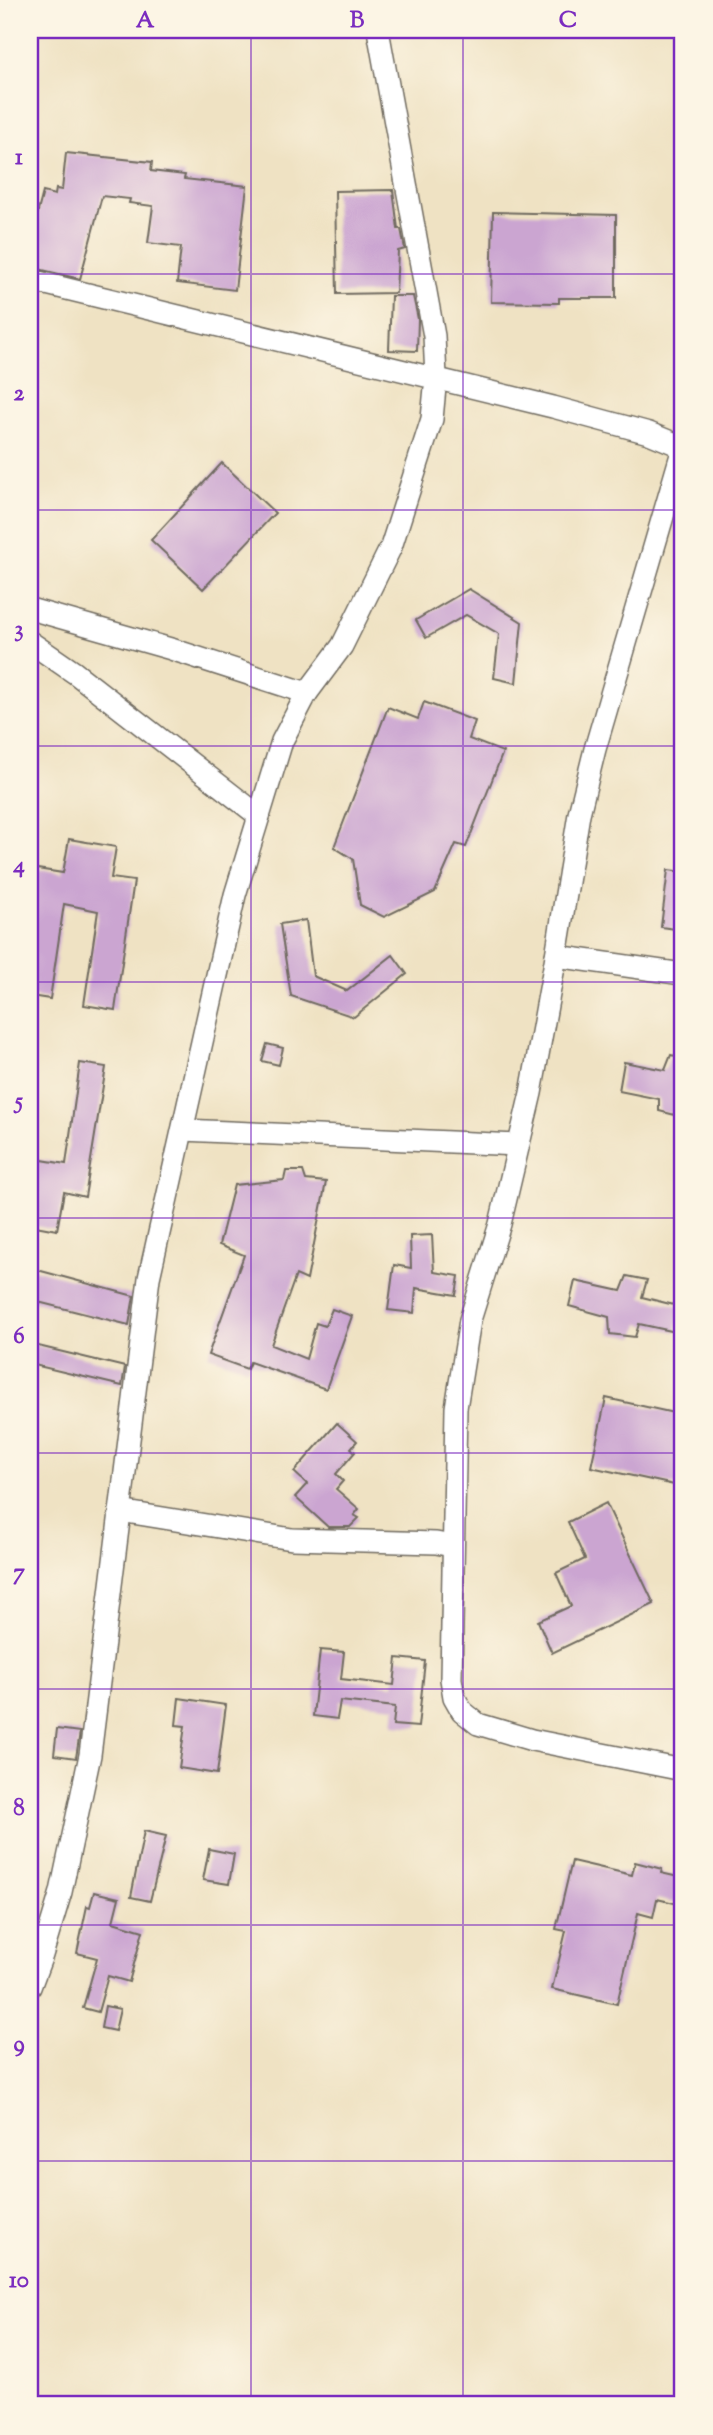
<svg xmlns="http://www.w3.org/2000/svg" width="713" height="2435" viewBox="0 0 713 2435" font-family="'Sorts Mill Goudy',serif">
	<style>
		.building { fill: #cba5d1 }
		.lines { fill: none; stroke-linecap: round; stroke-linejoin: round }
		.minor-casing { stroke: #706b60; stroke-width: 24 }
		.minor { stroke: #fff; stroke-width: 21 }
		.grid { fill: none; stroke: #7b2cbf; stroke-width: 2; stroke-opacity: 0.55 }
		.neatline { fill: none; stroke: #7b2cbf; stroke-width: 2.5 }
		.grid-label { font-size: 23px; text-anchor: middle; font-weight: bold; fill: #7b2cbf }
	</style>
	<rect width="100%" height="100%" fill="#fcf5e5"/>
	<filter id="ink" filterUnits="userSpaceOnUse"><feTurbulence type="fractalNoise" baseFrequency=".0143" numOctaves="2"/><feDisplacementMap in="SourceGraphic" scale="14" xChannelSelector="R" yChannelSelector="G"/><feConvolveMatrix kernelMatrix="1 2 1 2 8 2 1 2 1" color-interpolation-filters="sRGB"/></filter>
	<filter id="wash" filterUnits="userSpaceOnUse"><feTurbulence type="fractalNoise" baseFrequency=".00686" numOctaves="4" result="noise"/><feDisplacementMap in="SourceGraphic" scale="28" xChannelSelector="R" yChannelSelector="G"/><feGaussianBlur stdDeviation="1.57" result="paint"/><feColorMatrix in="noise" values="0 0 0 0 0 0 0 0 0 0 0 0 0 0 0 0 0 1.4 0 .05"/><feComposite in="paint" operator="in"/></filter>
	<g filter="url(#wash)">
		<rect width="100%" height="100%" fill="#efe2c3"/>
		<g id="blocks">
			<g class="building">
				<polygon points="66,153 152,162 151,171 185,175 184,179 247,186 235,290 177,283 181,247 148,243 153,206 129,203 130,199 102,196 80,279 30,267 30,242 43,192 55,195 56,189 62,190"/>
				<polygon points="393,190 398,229 401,229 405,249 398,251 396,293 337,294 335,191"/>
				<polygon points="493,212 616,215 616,298 559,298 559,303 491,302"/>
				<polygon points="391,296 413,296 418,319 417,351 389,350"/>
				<polygon points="222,463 275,513 203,589 151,540"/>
				<polygon points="469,589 522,622 516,683 494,678 499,634 466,615 426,638 416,620"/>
				<polygon points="424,702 475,721 469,739 503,752 466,847 456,844 435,892 384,917 360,905 353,859 334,847 388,707 418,719"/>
				<polygon points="69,839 116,847 111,878 134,881 115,1010 84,1005 98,911 64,904 50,999 30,996 30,914 37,869 63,873"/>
				<polygon points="668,870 683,872 683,930 661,927"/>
				<polygon points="306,920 313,976 347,991 393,955 407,974 354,1017 291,996 280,924"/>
				<polygon points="267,1044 283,1048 279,1065 262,1061"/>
				<polygon points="671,1055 683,1058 683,1098 679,1116 659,1111 659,1099 619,1091 624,1062 665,1070"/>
				<polygon points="80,1063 106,1067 85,1197 64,1192 57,1230 30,1225 30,1158 66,1164"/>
				<polygon points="286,1171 303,1171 306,1180 326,1182 307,1280 296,1275 271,1345 306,1359 316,1323 325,1326 332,1309 352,1316 326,1389 250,1362 247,1369 208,1355 244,1255 219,1245 234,1185 284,1180"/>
				<polygon points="432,1235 434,1272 459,1276 456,1295 416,1288 414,1313 388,1310 394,1265 411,1268 410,1236"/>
				<polygon points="30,1268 134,1296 129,1325 30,1300"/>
				<polygon points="627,1276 647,1280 642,1297 682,1307 676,1332 639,1324 635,1337 610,1334 609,1317 569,1306 575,1281 621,1291"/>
				<polygon points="30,1344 125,1367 122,1386 30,1364"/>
				<polygon points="606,1398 683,1415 683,1469 679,1486 591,1467"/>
				<polygon points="337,1423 357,1441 351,1448 355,1452 336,1474 343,1481 336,1489 359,1509 354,1515 359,1518 350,1527 328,1527 295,1497 307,1484 294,1472"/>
				<polygon points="606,1503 654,1604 552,1653 538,1621 571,1606 556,1573 585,1559 568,1522"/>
				<polygon points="320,1650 344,1652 341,1679 394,1685 397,1658 425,1661 418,1727 393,1725 395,1707 340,1701 337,1719 313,1716"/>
				<polygon points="179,1698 226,1705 217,1774 179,1768 185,1726 176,1725"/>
				<polygon points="57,1729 80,1732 76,1758 54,1755"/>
				<polygon points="144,1831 166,1836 150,1901 131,1897"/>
				<polygon points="209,1849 234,1854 229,1884 203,1880"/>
				<polygon points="572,1861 632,1875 635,1862 662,1869 661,1873 683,1878 683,1905 657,1899 653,1917 638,1913 617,2004 552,1989 566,1931 556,1929"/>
				<polygon points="94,1892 119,1898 113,1922 143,1931 129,1982 108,1976 98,2012 83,2008 97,1958 77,1953 87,1906 90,1907"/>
				<polygon points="105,2006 120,2009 115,2031 101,2028"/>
			</g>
		</g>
	</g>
	<g filter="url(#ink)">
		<use href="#blocks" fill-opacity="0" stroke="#706b60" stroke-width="2"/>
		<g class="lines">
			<g class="minor-casing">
				<g id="minor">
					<polyline points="30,280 553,407 649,433 683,447"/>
					<polyline points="683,448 595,749 579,814 556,956 531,1093 500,1224 470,1320 456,1408 451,1679 454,1697 462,1711 478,1724 532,1740 683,1770"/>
					<polyline points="30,609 171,649 307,693"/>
					<polyline points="30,642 75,673 259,816"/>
					<polyline points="556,956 683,974"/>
					<polyline points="183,1130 518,1145"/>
					<polyline points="120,1511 292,1539 436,1543 452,1546"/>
					<polyline points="30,1987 42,1955 61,1892 90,1755 149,1278 235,895 282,741 307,693 342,646 391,547 432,419 436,377 434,336 378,30"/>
				</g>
			</g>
			<use href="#minor" class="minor"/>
		</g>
	</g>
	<path class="grid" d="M 251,30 L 251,2405M 463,30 L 463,2405M 30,274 L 683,274M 30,510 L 683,510M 30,746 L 683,746M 30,982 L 683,982M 30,1218 L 683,1218M 30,1453 L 683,1453M 30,1689 L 683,1689M 30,1925 L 683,1925M 30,2161 L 683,2161"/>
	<rect width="713" height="2435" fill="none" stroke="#fcf5e5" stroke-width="77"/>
	<rect x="38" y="38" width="636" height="2358" class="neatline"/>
	<g class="grid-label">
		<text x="145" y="27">A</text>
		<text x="357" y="27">B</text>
		<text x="568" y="27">C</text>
		<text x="19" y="164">1</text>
		<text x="19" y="400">2</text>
		<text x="19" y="636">3</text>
		<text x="19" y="872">4</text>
		<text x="19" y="1108">5</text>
		<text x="19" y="1343">6</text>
		<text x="19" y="1579">7</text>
		<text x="19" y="1815">8</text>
		<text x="19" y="2051">9</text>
		<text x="19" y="2287">10</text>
	</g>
</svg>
